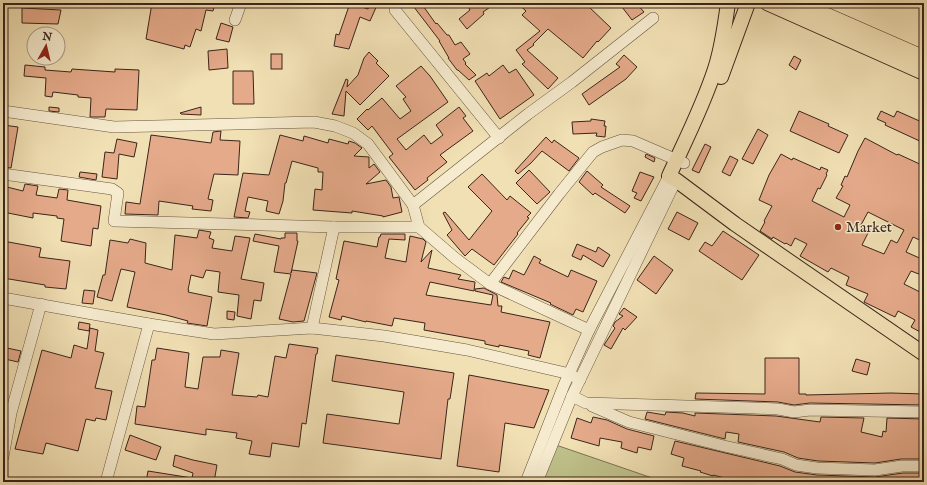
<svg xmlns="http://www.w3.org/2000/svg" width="927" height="485" viewBox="0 0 927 485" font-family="'IM FELL English',serif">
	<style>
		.green { fill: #bfc18a; stroke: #7c7352 }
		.building { fill: #e5aa8a; stroke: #3a251a; fill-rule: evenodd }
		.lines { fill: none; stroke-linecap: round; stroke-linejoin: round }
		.minor-casing { stroke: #685440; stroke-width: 12 }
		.major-casing { stroke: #3a251a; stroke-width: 16 }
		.highway-casing { stroke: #3a251a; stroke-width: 18 }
		.minor { stroke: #f6ebce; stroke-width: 11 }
		.major { stroke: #f1e0b4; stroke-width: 14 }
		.highway { stroke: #f1e0b4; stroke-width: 17 }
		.poi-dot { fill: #8f2418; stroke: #f6ebce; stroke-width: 1.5 }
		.labels { text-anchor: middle; stroke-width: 3; stroke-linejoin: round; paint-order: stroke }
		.poi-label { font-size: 15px; fill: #3a251a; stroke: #f6ebce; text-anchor: start }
	</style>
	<rect width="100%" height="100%" fill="#f1e0b4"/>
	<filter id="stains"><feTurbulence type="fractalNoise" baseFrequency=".005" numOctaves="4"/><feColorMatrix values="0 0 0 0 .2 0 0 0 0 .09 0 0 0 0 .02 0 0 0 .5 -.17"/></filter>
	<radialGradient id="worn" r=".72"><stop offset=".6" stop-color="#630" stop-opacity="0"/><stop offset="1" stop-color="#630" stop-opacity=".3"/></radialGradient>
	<polygon class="green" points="556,445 664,482 542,482"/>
	<g class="building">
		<polygon points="152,3 215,3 213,11 206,10 201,31 196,29 190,47 185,45 184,49 146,39"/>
		<polygon points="350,3 368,9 371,3 378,3 370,21 360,17 349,49 334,46 336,34 339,35"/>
		<polygon points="421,3 436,24 437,23 447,35 449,35 455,45 461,42 470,54 463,59 466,63 465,64 476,75 469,80 458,70 457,70 448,58 449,58 439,41 440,41 417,11 414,7"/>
		<polygon points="475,3 496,3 483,12 484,14 467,29 459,19 470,10 469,8"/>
		<polygon points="517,3 549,3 555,8 561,3 591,3 588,6 611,28 598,42 597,41 583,58 548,29 533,44 534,45 527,50 558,78 548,89 522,64 525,62 516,50 540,31 522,15 526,11"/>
		<polygon points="626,3 636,3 644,12 632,20 622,7"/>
		<polygon points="22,8 61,10 58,24 22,23"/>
		<polygon points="221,23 233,27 229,42 216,39"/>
		<polygon points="227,49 228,68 209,70 208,51"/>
		<polygon points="369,52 378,61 376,63 389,76 360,105 346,91 344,116 332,114 346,79 348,80 347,87 358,75 364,58"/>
		<rect x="271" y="54" width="11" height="15"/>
		<polygon points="624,55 637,67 626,79 589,105 582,94 620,67 616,64"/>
		<polygon points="794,56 801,60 796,70 789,65"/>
		<polygon points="25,65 45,67 45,70 71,72 72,69 115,72 115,69 139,70 137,110 106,109 105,117 90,117 91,98 78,97 78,95 53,92 52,97 45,96 46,78 24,76"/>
		<polygon points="503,65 509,73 516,69 534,95 500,119 475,81 487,73 489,76"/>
		<polygon points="421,66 430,76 448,102 397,139 406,150 424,135 431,144 443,135 436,125 459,107 466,116 463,118 473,131 440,155 447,162 427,178 428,180 415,190 389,157 393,154 372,126 368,130 357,119 367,109 368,110 382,98 400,119 411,111 403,99 406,97 396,86"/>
		<polygon points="233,71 253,71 254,104 233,104"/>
		<polygon points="49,107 59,108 59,112 49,111"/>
		<polygon points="201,107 201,115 181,114 180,113"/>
		<polygon points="799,111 829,124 828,126 848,135 839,153 790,131"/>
		<polygon points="881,111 894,117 897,111 924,123 924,143 885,125 886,123 877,119"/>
		<polygon points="591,119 605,121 604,126 606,126 605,137 596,136 597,133 573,134 572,122 591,121"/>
		<polygon points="3,125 18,127 11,168 3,167"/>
		<polygon points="758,129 768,135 753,164 742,159"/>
		<polygon points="221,131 220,140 240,141 238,175 214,174 208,199 213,200 211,211 192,209 193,206 159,201 158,215 125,214 126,202 140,204 151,135 211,143 213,132"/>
		<polygon points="280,135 303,141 304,136 328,143 329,139 348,144 349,141 355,143 362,148 354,156 369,157 369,168 374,164 380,172 366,184 386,180 391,187 393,198 399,197 402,212 383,217 383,216 352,211 352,213 313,210 315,189 322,190 323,172 318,172 318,168 292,161 286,183 285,183 283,201 279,214 266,211 268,201 248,197 245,211 250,212 248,218 234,217 243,173 269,175"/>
		<polygon points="546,137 552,143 554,140 579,158 569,171 542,151 531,163 518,174 515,171"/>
		<path d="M 865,138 L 897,155 L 898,154 L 924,166 L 924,242 L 913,237 L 906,252 L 924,260 L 924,276 L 911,271 L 904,284 L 924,294 L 924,334 L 911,327 L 915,320 L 898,311 L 895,317 L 864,302 L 868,294 L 846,285 L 849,277 L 831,268 L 828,272 L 800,256 L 807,244 L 795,238 L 791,246 L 786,243 L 785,244 L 773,237 L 772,239 L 760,231 L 765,222 L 764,221 L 772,206 L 759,200 L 769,175 L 781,154 L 792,160 L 793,158 L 820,170 L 821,167 L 828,170 L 826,174 L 827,175 L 820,189 L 818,188 L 812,201 L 844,217 L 850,205 L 836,198 L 843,186 L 841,185 L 845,176 L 847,177 L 858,151 ZM 868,212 L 904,230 L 897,243 L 891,240 L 884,254 L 862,245 L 870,229 L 861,225 Z"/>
		<polygon points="117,139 137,143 134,157 119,154 117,179 102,177 105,152 114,153"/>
		<polygon points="705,144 711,147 699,173 692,170"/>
		<polygon points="646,154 655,158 654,162 645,157"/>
		<polygon points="730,156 738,160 730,176 722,172"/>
		<polygon points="529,170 550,192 537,204 516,183"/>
		<polygon points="587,171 603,185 601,187 630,206 625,213 595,193 593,195 579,182"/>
		<polygon points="80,172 97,174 96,180 79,177"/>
		<polygon points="640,172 654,177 641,201 634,198 637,193 632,191"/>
		<polygon points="482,174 507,200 510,196 531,213 527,217 529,218 517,233 518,234 494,265 472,249 465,256 447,235 452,230 443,213 445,212 469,240 492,211 468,187"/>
		<polygon points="25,184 38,186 36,195 57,198 59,189 68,190 67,200 101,206 98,229 93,228 91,246 61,241 64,219 57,218 57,216 33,213 33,218 3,212 3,186 23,191"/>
		<polygon points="677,212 698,223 689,240 668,229"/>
		<polygon points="199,230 211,232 209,238 214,240 212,248 232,251 235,236 250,238 241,279 264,283 261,301 254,300 251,319 237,316 239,295 218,292 220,272 206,270 203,278 191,275 188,290 189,290 188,292 212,297 207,326 187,323 188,321 166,315 127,307 135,272 121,269 112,301 97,297 103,275 105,275 110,240 128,243 130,239 146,243 145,263 172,270 175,235 197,238"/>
		<polygon points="723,231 759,255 742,280 699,251 705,242 712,246"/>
		<polygon points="285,233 297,233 297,241 298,241 291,273 292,270 317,273 304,321 293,322 279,319 291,274 274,272 279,246 253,241 255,234 281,239 281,238 285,238"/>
		<polygon points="381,234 405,234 405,240 389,239 385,258 406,262 410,236 423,239 426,242 421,262 432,250 428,268 461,275 458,279 475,282 474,291 430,282 426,295 491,305 493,295 475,291 475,289 484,288 497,295 498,306 502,306 501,312 550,322 540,358 528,355 529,351 499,345 499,347 485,344 485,341 424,330 425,323 394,318 392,326 366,321 366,322 342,316 341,320 329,317 339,280 336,279 344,241 377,247 379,237 380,237"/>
		<polygon points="3,241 41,248 39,257 70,261 66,289 45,287 45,285 3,278"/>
		<polygon points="577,244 596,252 598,247 610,255 603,267 583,255 581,260 572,256"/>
		<polygon points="534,256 541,260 539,263 568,277 571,270 597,281 583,312 576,309 573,315 550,304 551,303 501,282 504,277 509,279 513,270 524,275"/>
		<polygon points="654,256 673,270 656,294 637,280"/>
		<polygon points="84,290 95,291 93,304 82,303"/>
		<polygon points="624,308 637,317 625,330 623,328 611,349 604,345 615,328 613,326 615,322 623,316 619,314"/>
		<polygon points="227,311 235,312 234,320 227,319"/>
		<polygon points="79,322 90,324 89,331 78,329"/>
		<polygon points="90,328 98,330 95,351 104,353 95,388 112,391 106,420 96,418 95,421 86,419 78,451 46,443 43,454 15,449 42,350 71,358 74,345 87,349"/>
		<polygon points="289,344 318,348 317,354 316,354 306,424 302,423 299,447 272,443 270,457 249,454 252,441 236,438 237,433 206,429 206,435 135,424 137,406 145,407 152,360 155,360 157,348 189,353 185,387 198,389 203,357 220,357 221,350 239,353 232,395 257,397 258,395 268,397 275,356 286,358"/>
		<polygon points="7,348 21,351 18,362 5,359"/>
		<polygon points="336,355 454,373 450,399 448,399 441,459 323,443 327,414 399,424 404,392 332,381"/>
		<polygon points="765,358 799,358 799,394 806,394 806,395 891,393 924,394 924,405 810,403 794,405 778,402 695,399 696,393 765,394"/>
		<polygon points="856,359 870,363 867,375 852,371"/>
		<polygon points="469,375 549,390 534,428 505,423 499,472 457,466"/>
		<polygon points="647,412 665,415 666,412 683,413 695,416 695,413 776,416 820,422 821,417 864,418 861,432 882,437 883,431 886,432 887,418 924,419 924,459 901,459 875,463 818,461 798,458 784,452 738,442 739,434 726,432 725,439 645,419"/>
		<polygon points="593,417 607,420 627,429 654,436 651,450 638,447 637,453 621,448 622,442 600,438 599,446 571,438 577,418 591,423"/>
		<polygon points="130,435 161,447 156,460 125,450"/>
		<polygon points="675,441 780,466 795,472 817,475 875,477 903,473 924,473 924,482 767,482 768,480 752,478 752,482 733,482 733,480 713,475 713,476 700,472 701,471 682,466 684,458 671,454"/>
		<polygon points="175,455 193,460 217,465 214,482 146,482 148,471 192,478 193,473 173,466"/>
	</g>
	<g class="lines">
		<g class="minor-casing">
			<g id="minor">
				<polyline points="395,10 499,138"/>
				<polyline points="235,20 241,3"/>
				<polyline points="3,111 114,127 314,122 335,126 353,133 368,144 413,205 419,227 455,258 490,284 589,330"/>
				<polyline points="3,174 112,189 118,193 114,221 334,227 419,227"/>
				<polyline points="413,205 528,114 572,82 653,18"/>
				<polyline points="490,284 559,194 593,152 602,147 622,140 633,141 684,163"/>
				<polyline points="3,298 149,324 214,334 312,328 384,336 467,350 570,374 580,380"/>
				<polyline points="312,328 334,227"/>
				<polyline points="572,396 586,403 754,408 778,409 794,412 810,410 924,412"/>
				<polyline points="592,406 629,422 724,446 782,459 796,465 817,468 875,470 902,466 924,466"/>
				<polyline points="3,457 11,413 41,304"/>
				<polyline points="106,482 149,324"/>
				<polyline points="526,482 564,385 589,330 669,176"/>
				<polyline points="537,482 572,396 676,180"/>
			</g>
		</g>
		<g class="major-casing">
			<g id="major">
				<path d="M 728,3 C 725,25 722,48 715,69 C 703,106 685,141 669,176 L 676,180 L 735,224 L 924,354"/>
				<polyline points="767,3 924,73"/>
				<polyline points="721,77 748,3"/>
			</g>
		</g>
		<g class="highway-casing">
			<polyline id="highway" points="796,3 924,59"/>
		</g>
		<use href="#minor" class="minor"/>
		<use href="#major" class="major"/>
		<use href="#highway" class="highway"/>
	</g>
	<circle class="poi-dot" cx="838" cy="227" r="4"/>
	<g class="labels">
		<g class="poi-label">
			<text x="846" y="232">Market</text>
		</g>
	</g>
	<rect width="927" height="485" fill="none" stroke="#f1e0b4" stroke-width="16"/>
	<rect x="4" y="4" width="919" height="477" fill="none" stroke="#3a251a" stroke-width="2"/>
	<rect x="8" y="8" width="911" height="469" fill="none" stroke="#3a251a"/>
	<g transform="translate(46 46) rotate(8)"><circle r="19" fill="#f6ebce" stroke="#ab9c86"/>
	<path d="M0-3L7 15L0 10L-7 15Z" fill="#8f2418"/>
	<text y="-6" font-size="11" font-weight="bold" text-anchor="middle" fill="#3a251a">N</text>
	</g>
	<rect width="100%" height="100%" filter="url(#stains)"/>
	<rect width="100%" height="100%" fill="url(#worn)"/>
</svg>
